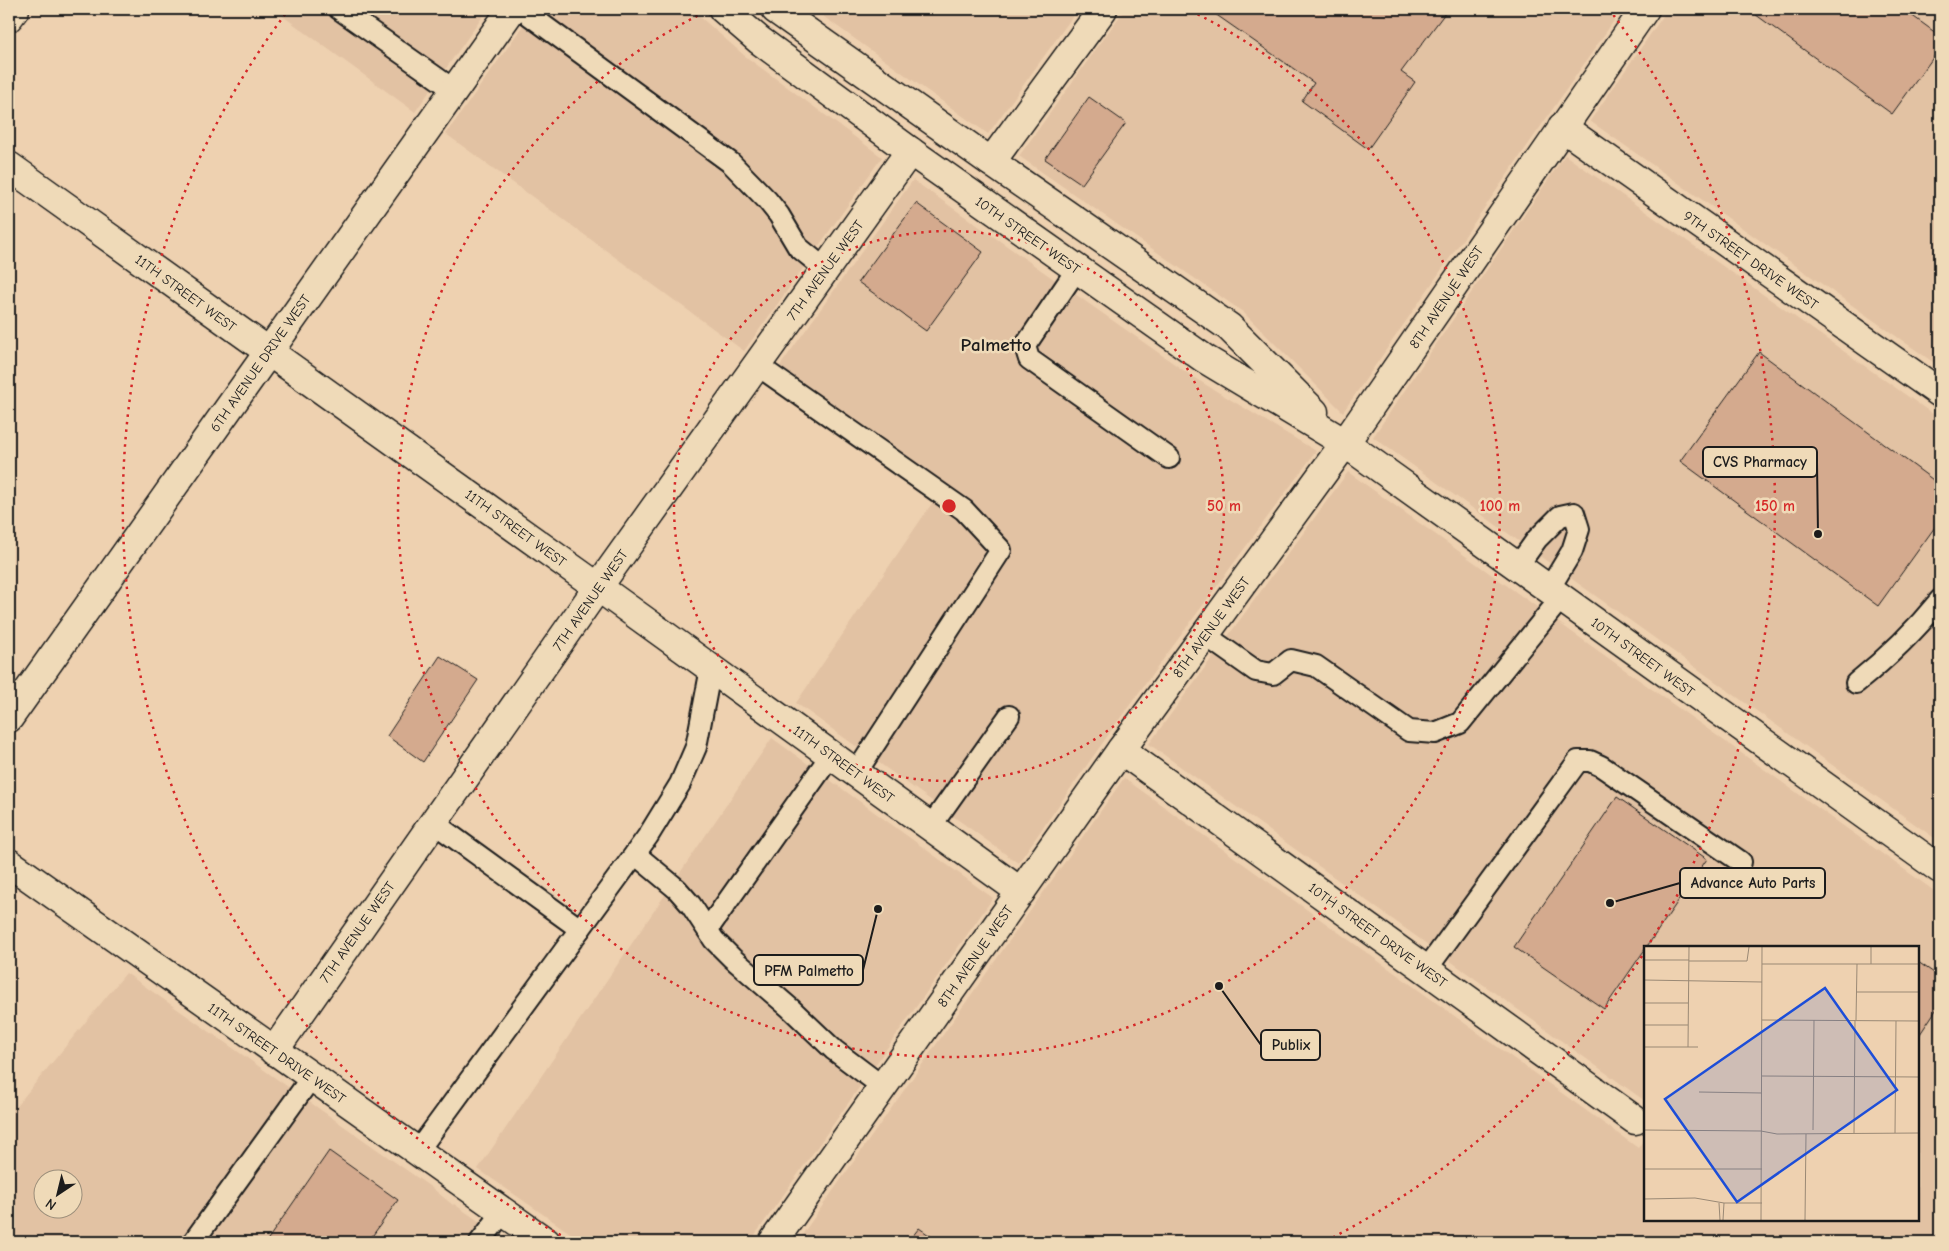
<svg xmlns="http://www.w3.org/2000/svg" width="1949" height="1251" viewBox="0 0 1949 1251" font-family="'Comic Neue',sans-serif">
	<style>
		.built { fill: #e2c2a3; fill-rule: evenodd }
		.building { fill: #d4aa8e; stroke: #1c1c1c }
		.lines { fill: none; stroke-linecap: round; stroke-linejoin: round }
		.service-casing { stroke: #1c1c1c; stroke-width: 24 }
		.minor-casing { stroke: #1c1c1c; stroke-width: 31 }
		.tertiary-casing { stroke: #1c1c1c; stroke-width: 31 }
		.primary-casing { stroke: #1c1c1c; stroke-width: 31 }
		.service { stroke: #efdab8; stroke-width: 20 }
		.minor { stroke: #efdab8; stroke-width: 28 }
		.tertiary { stroke: #efdab8; stroke-width: 28 }
		.primary { stroke: #efdab8; stroke-width: 28 }
		.ring { fill: none; stroke: #d62828; stroke-width: 2.5; stroke-dasharray: 2.5 5 }
		.labels { text-anchor: middle; stroke-width: 5; stroke-linejoin: round; paint-order: stroke }
		.street-label { font-size: 14px; fill: #1c1c1c; stroke: #efdab8 }
		.district-label { font-size: 19px; font-weight: bold; fill: #1c1c1c; stroke: #efdab8 }
		.inset-road { fill: none; stroke: #9a8975; stroke-width: 1 }
		.view { fill: #1d4ed8; fill-opacity: 0.15; stroke: #1d4ed8; stroke-width: 2.5 }
		.inset-edge { fill: none; stroke: #1c1c1c; stroke-width: 2.5 }
		.centre { fill: #d62828; stroke: #efdab8; stroke-width: 2.5 }
		.ring-label { font-size: 15px; text-anchor: middle; font-weight: bold; fill: #d62828; stroke: #efdab8; stroke-width: 5; stroke-linejoin: round; paint-order: stroke }
		.leader { fill: none; stroke: #1c1c1c; stroke-width: 2 }
		.callout-dot { fill: #1c1c1c; stroke: #efdab8; stroke-width: 2 }
		.callout { fill: #efdab8; stroke: #1c1c1c; stroke-width: 2 }
		.callout-label { font-size: 15px; text-anchor: middle; font-weight: bold; fill: #1c1c1c }
	</style>
	<rect width="100%" height="100%" fill="#eed1b0"/>
	<filter id="ink" filterUnits="userSpaceOnUse"><feTurbulence type="fractalNoise" baseFrequency=".02" numOctaves="2"/><feDisplacementMap in="SourceGraphic" scale="10" xChannelSelector="R" yChannelSelector="G"/><feConvolveMatrix kernelMatrix="1 2 1 2 8 2 1 2 1" color-interpolation-filters="sRGB"/></filter>
	<g filter="url(#ink)">
		<g class="built">
			<polygon points="273,9 488,9 415,112"/>
			<polygon points="535,9 691,9 745,56 882,157 744,351 446,134"/>
			<polygon points="813,9 1078,9 988,134"/>
			<polygon points="1125,9 1622,9 1343,412 1243,312 1019,156"/>
			<polygon points="1668,9 1940,9 1940,367 1590,121"/>
			<polygon points="1565,155 1940,419 1940,842 1373,437"/>
			<polygon points="913,180 1193,377 1316,451 1118,721 1018,863 796,703 939,493 775,373"/>
			<polygon points="1348,472 1940,895 1940,1242 797,1242 1124,778 1638,1148 1645,1138 1645,1220 1918,1220 1918,947 1645,947 1645,1101 1149,744"/>
			<polygon points="772,738 993,898 750,1242 583,1242 478,1169"/>
			<path d="M 126,973 L 432,1188 L 453,1205 L 454,1204 L 509,1242 L 9,1242 L 9,1115 ZM 42,1178 L 72,1178 L 72,1208 L 42,1208 Z"/>
		</g>
		<g class="building">
			<polygon points="1208,9 1448,9 1401,72 1415,82 1368,149 1302,101 1314,83"/>
			<polygon points="1748,9 1903,9 1940,36 1940,48 1892,114"/>
			<polygon points="1089,97 1126,123 1082,184 1045,159"/>
			<polygon points="916,203 983,252 926,331 858,282"/>
			<polygon points="1759,352 1940,485 1940,520 1878,606 1680,461"/>
			<polygon points="440,656 478,680 423,762 387,736"/>
			<polygon points="1617,797 1707,859 1604,1009 1514,947"/>
			<polygon points="1918,962 1940,977 1940,1004 1918,1037"/>
			<polygon points="329,1151 398,1200 368,1242 266,1242"/>
			<polygon points="919,1228 939,1242 908,1242"/>
		</g>
		<g class="lines">
			<g class="service-casing">
				<g id="service">
					<polyline points="339,9 454,90"/>
					<polyline points="521,9 731,163 767,200 779,215 798,247 825,269"/>
					<polyline points="1077,269 1025,346 1029,359 1169,458"/>
					<polyline points="757,365 964,510 1001,550 856,773"/>
					<polyline points="1517,567 1537,539 1560,516 1574,513 1579,529 1572,551 1549,589"/>
					<polyline points="1205,635 1256,671 1273,674 1291,660 1316,666 1409,731 1435,733 1460,723 1561,598"/>
					<path d="M 1856,683 C 1887,658 1915,631 1940,600"/>
					<polyline points="434,823 580,929"/>
					<polyline points="931,826 1009,716"/>
					<polyline points="635,854 677,889 691,905 714,940 732,958 790,1008 834,1050 883,1087"/>
					<polyline points="708,929 831,755"/>
					<polyline points="1426,970 1578,761 1590,761 1601,766 1741,862"/>
					<polyline points="417,1152 648,836 680,784 696,747 711,668"/>
					<polyline points="193,1242 311,1078"/>
					<polyline points="480,1242 503,1212"/>
				</g>
			</g>
			<g class="minor-casing">
				<g id="minor">
					<polyline points="9,17 15,9"/>
					<polyline points="1562,127 1940,393"/>
					<polyline points="991,162 1103,9"/>
					<polyline points="9,166 598,587 1021,892"/>
					<polyline points="9,718 512,9"/>
					<polyline points="1121,750 1635,1120"/>
					<polyline points="9,863 546,1242"/>
					<polyline points="274,1051 598,587 910,151"/>
				</g>
			</g>
			<g class="tertiary-casing">
				<polyline id="tertiary" points="1345,443 1940,869"/>
			</g>
			<g class="primary-casing">
				<g id="primary">
					<polyline points="723,9 759,40 910,151 1205,359 1345,443"/>
					<polyline points="775,9 991,162 1229,327 1314,412"/>
					<polyline points="773,1242 1121,750 1345,443 1645,9"/>
				</g>
			</g>
			<use href="#service" class="service"/>
			<use href="#minor" class="minor"/>
			<use href="#tertiary" class="tertiary"/>
			<use href="#primary" class="primary"/>
		</g>
	</g>
	<g class="ring">
		<circle cx="949" cy="506" r="275"/>
		<path d="M1191 11A551 551 0 1 1 707 11"/>
		<path d="M1642 956A826 826 0 0 1 1324 1242M574 1242A826 826 0 0 1 289 9M1609 9A826 826 0 0 1 1649 944"/>
	</g>
	<g class="labels">
		<g class="street-label">
			<text transform="translate(1028 235) rotate(35)" y="5">10TH STREET WEST</text>
			<text transform="translate(1751 260) rotate(35)" y="5">9TH STREET DRIVE WEST</text>
			<text transform="translate(825 270) rotate(-54)" y="5">7TH AVENUE WEST</text>
			<text transform="translate(186 293) rotate(36)" y="5">11TH STREET WEST</text>
			<text transform="translate(1446 297) rotate(-56)" y="5">8TH AVENUE WEST</text>
			<text transform="translate(260 363) rotate(-55)" y="5">6TH AVENUE DRIVE WEST</text>
			<text transform="translate(516 528) rotate(36)" y="5">11TH STREET WEST</text>
			<text transform="translate(590 600) rotate(-55)" y="5">7TH AVENUE WEST</text>
			<text transform="translate(1211 627) rotate(-54)" y="5">8TH AVENUE WEST</text>
			<text transform="translate(1643 657) rotate(36)" y="5">10TH STREET WEST</text>
			<text transform="translate(844 764) rotate(36)" y="5">11TH STREET WEST</text>
			<text transform="translate(357 932) rotate(-55)" y="5">7TH AVENUE WEST</text>
			<text transform="translate(1378 935) rotate(36)" y="5">10TH STREET DRIVE WEST</text>
			<text transform="translate(975 956) rotate(-55)" y="5">8TH AVENUE WEST</text>
			<text transform="translate(277 1053) rotate(35)" y="5">11TH STREET DRIVE WEST</text>
		</g>
		<g class="district-label">
			<text x="996" y="351">Palmetto</text>
		</g>
	</g>
	<g transform="translate(1644 946)">
		<rect width="275" height="275" fill="#eed1b0"/>
		<path class="inset-road" d="M 227,1 L 227,18M 0,14 L 45,14M 45,15 L 103,15 L 105,1M 118,18 L 275,18M 0,34 L 118,36M 212,46 L 275,46M 0,57 L 44,57M 118,74 L 275,75M 212,74 L 213,18M 0,79 L 44,79M 0,101 L 54,101M 44,101 L 45,1M 118,130 L 275,131M 55,146 L 118,147M 0,184 L 117,185M 169,184 L 170,74M 117,185 L 133,188 L 275,187M 210,187 L 211,74M 251,187 L 252,75M 0,223 L 118,223M 0,253 L 51,252 L 80,257 L 118,257M 75,257 L 76,274M 79,274 L 80,257M 117,274 L 118,1M 161,274 L 162,188"/>
		<path class="view" d="M 181,42 L 253,144 L 93,256 L 21,153 Z"/>
		<rect width="275" height="275" class="inset-edge"/>
	</g>
	<circle cx="949" cy="506" r="8" class="centre"/>
	<g class="ring-label">
		<text x="1224" y="511">50 m</text>
		<text x="1500" y="511">100 m</text>
		<text x="1775" y="511">150 m</text>
	</g>
	<path class="leader" d="M1818 534L1817 462M1610 903L1680 883M878 909L863 970M1219 986L1261 1045"/>
	<g class="callout-dot">
		<circle cx="1818" cy="534" r="5"/>
		<circle cx="1610" cy="903" r="5"/>
		<circle cx="878" cy="909" r="5"/>
		<circle cx="1219" cy="986" r="5"/>
	</g>
	<g class="callout">
		<rect x="1703" y="447" width="114" height="30" rx="5"/>
		<rect x="1680" y="868" width="145" height="30" rx="5"/>
		<rect x="754" y="955" width="109" height="30" rx="5"/>
		<rect x="1261" y="1030" width="59" height="30" rx="5"/>
	</g>
	<g class="callout-label">
		<text x="1760" y="467">CVS Pharmacy</text>
		<text x="1753" y="888">Advance Auto Parts</text>
		<text x="809" y="976">PFM Palmetto</text>
		<text x="1291" y="1050">Publix</text>
	</g>
	<rect width="1949" height="1251" fill="none" stroke="#efdab8" stroke-width="30"/>
	<rect x="15" y="15" width="1919" height="1221" fill="none" stroke="#1c1c1c" stroke-width="2" filter="url(#ink)"/>
	<g transform="translate(58 1194) rotate(215)"><circle r="24" fill="#efdab8" stroke="#9b8e7a"/>
	<path d="M0-4L9 19L0 12L-9 19Z" fill="#1c1c1c"/>
	<text y="-8" font-size="14" font-weight="bold" text-anchor="middle" fill="#1c1c1c">N</text>
	</g>
</svg>
